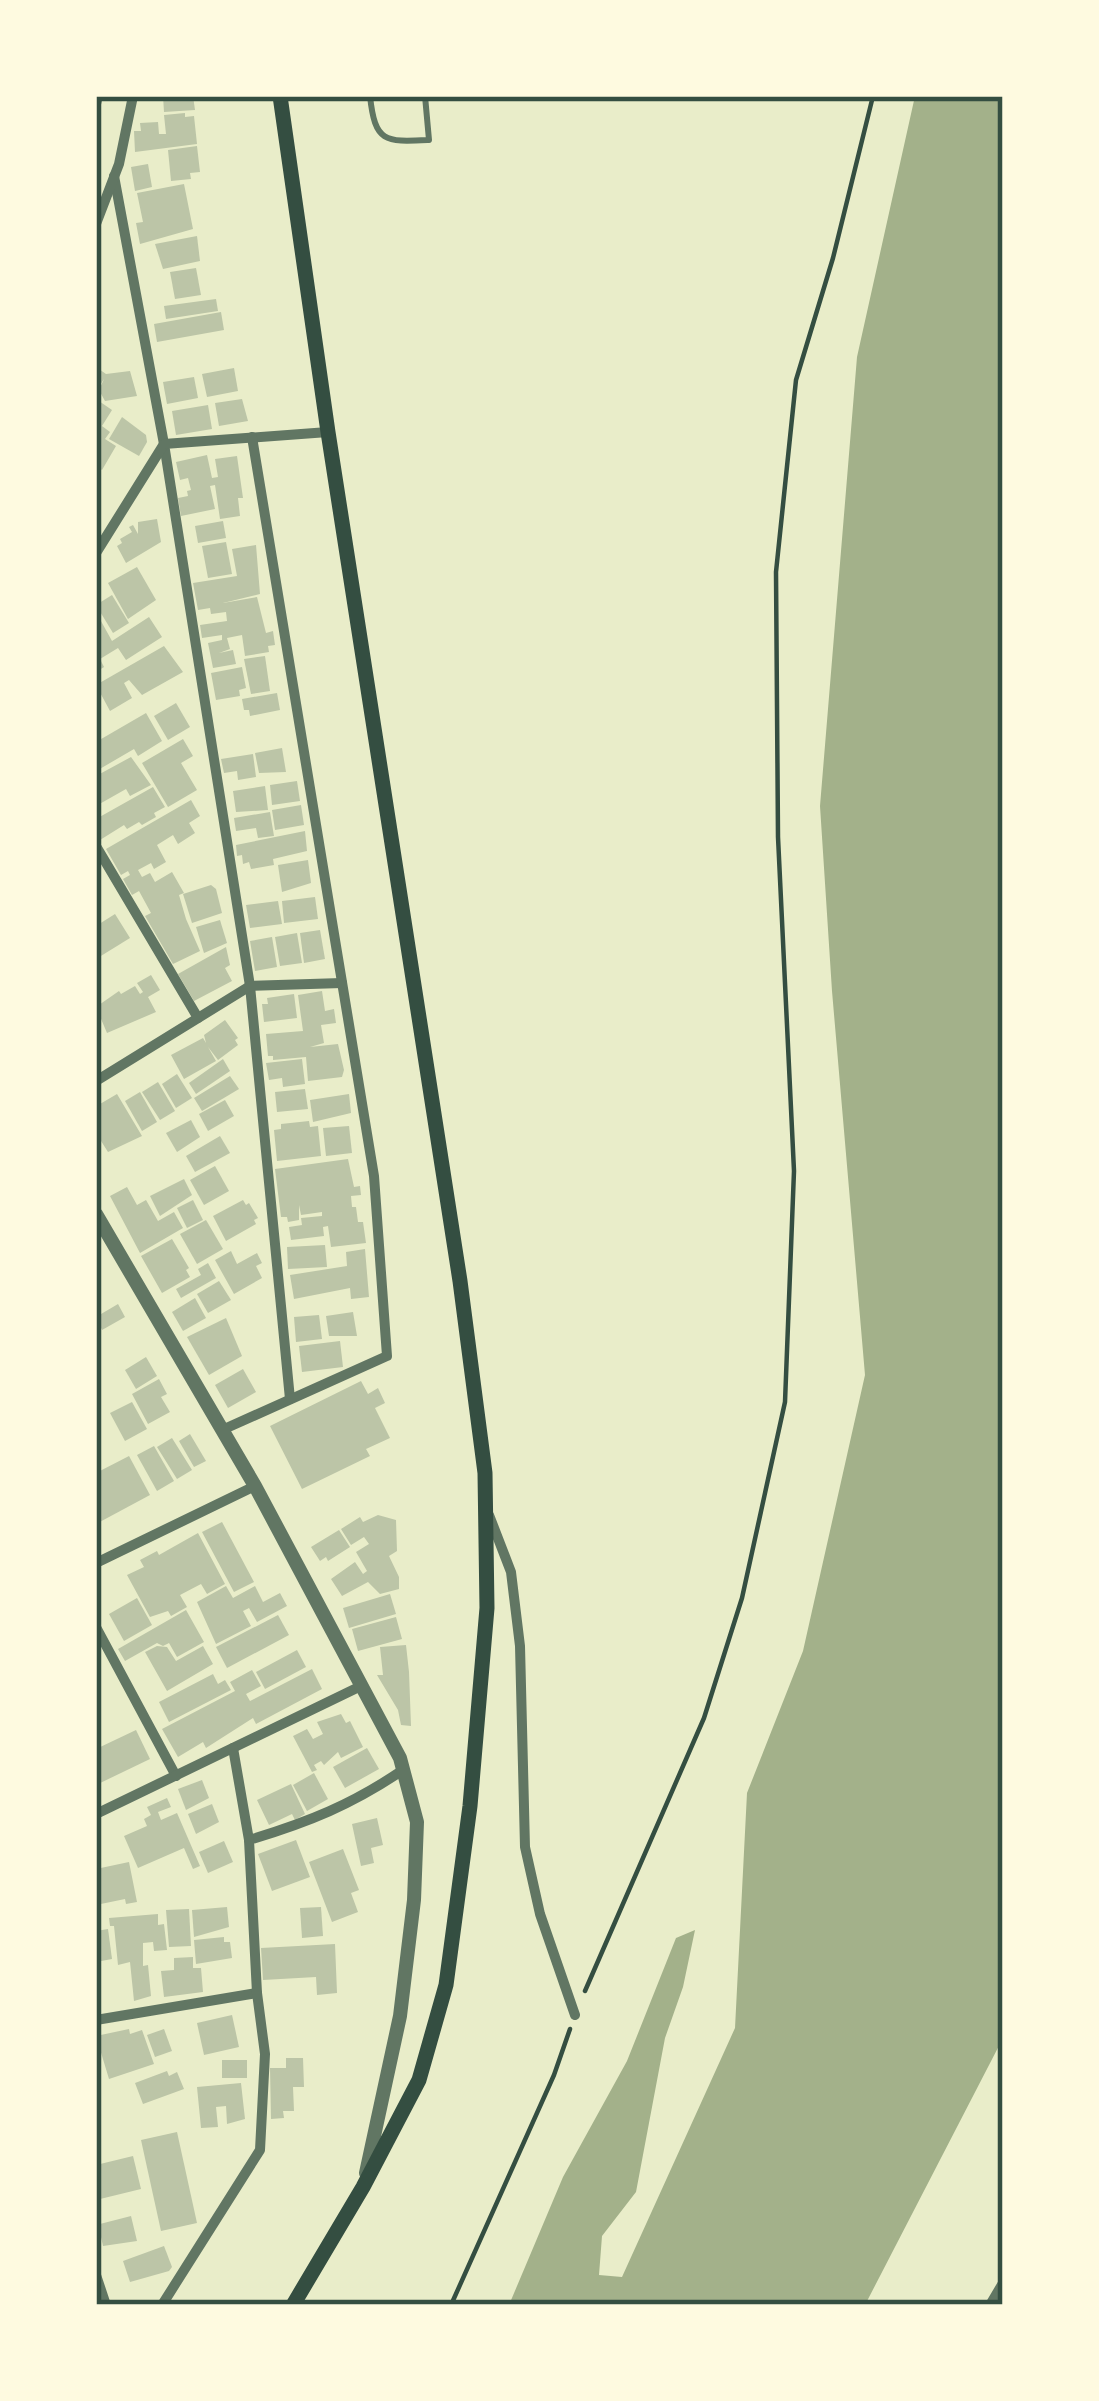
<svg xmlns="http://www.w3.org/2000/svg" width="1099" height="2401" viewBox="0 0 1099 2401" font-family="Commissioner,sans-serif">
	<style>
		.water { fill: #a3b18a }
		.building { fill: #bcc5a7 }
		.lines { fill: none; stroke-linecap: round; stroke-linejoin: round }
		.path { stroke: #344e41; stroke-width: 4.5 }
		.service { stroke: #617663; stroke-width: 6 }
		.minor { stroke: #617663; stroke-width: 10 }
		.tertiary { stroke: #617663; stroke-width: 14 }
		.secondary { stroke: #344e41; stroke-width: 15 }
		.neatline { fill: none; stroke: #344e41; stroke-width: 4.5 }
	</style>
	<rect width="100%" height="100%" fill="#e9edc9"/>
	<polygon class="water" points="915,96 1003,96 1003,2038 865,2305 509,2305 563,2177 627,2061 676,1938 695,1930 683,1987 665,2038 636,2192 602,2236 599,2275 622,2277 735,2028 747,1793 803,1651 865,1375 832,991 820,806 857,357"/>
	<g class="building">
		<polygon points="163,96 193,96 195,110 164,112"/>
		<polygon points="185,113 185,117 194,116 197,144 135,152 134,131 141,131 140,123 158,122 159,134 166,134 164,115"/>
		<polygon points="197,146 200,172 190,173 191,179 171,181 168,150"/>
		<polygon points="148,164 152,187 135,191 131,167"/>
		<polygon points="184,184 193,229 140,244 136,223 143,222 137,193"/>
		<polygon points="197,236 200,261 163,269 155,244"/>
		<polygon points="196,268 201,295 175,299 170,272"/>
		<polygon points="216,299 218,311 166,319 164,306"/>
		<polygon points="221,312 224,330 157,342 154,324"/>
		<polygon points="96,367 106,374 130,371 137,396 105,401 99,390 104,379 96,391"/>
		<polygon points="234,368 238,391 207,397 202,374"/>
		<polygon points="194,377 198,398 167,404 163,382"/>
		<polygon points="96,399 112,410 102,426 110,432 105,439 116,446 102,470 96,466"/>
		<polygon points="242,399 248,421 219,426 215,403"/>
		<polygon points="208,405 212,429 176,435 172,411"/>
		<polygon points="122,417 146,435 147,442 139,456 109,439"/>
		<polygon points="207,455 212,478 218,477 215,459 237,456 243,498 238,498 240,516 220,519 215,485 210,486 215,509 181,516 178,498 188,496 187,491 191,490 188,478 180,480 176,462"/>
		<polygon points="157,519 161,542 126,563 117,546 122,543 120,539 132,532 129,527 133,525 138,534 138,522"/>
		<polygon points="223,521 226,538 198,543 195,526"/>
		<polygon points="226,542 232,574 208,578 202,546"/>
		<polygon points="256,545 260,594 223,603 257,597 266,633 273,631 275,645 268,646 269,652 245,656 242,635 227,638 230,649 219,653 233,650 236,664 213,668 208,643 222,640 222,635 202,638 200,625 227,621 226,612 211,614 210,608 198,610 193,583 237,576 232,549"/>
		<polygon points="137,567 156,600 128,619 108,583"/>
		<polygon points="112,595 129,623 113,633 96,605"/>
		<polygon points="96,612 112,641 149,617 162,637 126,660 118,648 100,659 104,667 96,672"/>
		<polygon points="164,646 183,672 142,695 129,680 124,683 132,698 110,711 96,685"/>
		<polygon points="265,656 270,691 251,694 244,659"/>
		<polygon points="242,667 246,688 239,690 240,696 216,700 211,673"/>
		<polygon points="277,693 280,710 250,716 249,710 244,710 242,699"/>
		<polygon points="176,703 190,727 168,740 154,716"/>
		<polygon points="146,713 162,741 138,756 134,749 98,770 96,742"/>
		<polygon points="183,739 193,756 181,763 197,790 168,807 142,763"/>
		<polygon points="282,748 286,772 259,773 255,753"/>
		<polygon points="253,754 256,777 238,780 237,771 224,773 221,759"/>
		<polygon points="131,757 151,785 130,796 126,789 96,806 96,776"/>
		<polygon points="297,781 300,801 272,805 270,785"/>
		<polygon points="265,786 268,810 236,812 233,791"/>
		<polygon points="153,787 165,807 154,813 156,817 142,825 139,822 127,829 124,825 100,840 96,819"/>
		<polygon points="191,800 200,816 189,823 195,833 178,844 173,835 157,845 166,862 154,869 151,863 138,870 142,877 150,873 155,882 172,872 184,893 179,895 186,919 200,951 173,964 145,916 151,913 139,891 132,895 123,879 130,875 128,871 121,875 106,849"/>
		<polygon points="301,805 304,825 275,830 272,810"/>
		<polygon points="270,812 274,836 258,838 256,828 236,831 234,818"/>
		<polygon points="305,831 307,851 273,859 274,865 251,869 249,862 243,864 242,855 237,856 236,845"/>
		<polygon points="308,860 311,883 282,892 278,865"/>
		<polygon points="211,885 216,889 222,913 192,923 183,894"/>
		<polygon points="315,897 318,919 284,923 282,901"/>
		<polygon points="278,901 282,924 250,928 246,905"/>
		<polygon points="115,914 130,938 96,959 96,926"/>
		<polygon points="220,920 227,943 204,953 196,927"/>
		<polygon points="320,930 325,959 304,963 300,933"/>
		<polygon points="297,933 302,963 280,966 275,937"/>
		<polygon points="272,937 277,967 255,971 250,941"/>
		<polygon points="226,947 230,965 225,968 232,981 194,1001 178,974"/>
		<polygon points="151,975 160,990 148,997 156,1012 107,1033 96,1007 119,991 121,994 135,986 140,994 143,992 137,983"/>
		<polygon points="322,991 325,1011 334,1009 336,1023 321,1025 324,1043 310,1047 338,1044 344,1070 342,1077 308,1081 306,1057 273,1060 273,1056 268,1056 266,1034 303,1031 298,995"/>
		<polygon points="294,994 297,1018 264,1022 262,1004 268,1004 267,998"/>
		<polygon points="225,1020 238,1038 235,1040 238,1045 218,1060 208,1047 216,1061 184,1079 171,1055 203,1038 206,1043 204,1035"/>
		<polygon points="223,1059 230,1071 196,1094 189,1083"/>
		<polygon points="302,1059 305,1084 283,1087 282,1078 269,1080 266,1063"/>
		<polygon points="177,1074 192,1098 176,1108 162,1084"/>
		<polygon points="230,1076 239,1089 202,1111 194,1098"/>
		<polygon points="158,1082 175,1111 160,1120 142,1092"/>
		<polygon points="305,1089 308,1109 277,1112 275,1092"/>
		<polygon points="140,1092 157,1122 142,1131 125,1101"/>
		<polygon points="117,1094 142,1136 108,1152 96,1133 96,1096 100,1104"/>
		<polygon points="349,1094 351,1113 313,1122 310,1100"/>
		<polygon points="225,1100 234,1116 208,1131 199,1114"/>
		<polygon points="191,1120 200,1137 177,1152 166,1133"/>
		<polygon points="309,1121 310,1127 318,1126 321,1156 277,1161 274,1130 281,1129 281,1124"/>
		<polygon points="349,1126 352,1153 326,1156 323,1128"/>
		<polygon points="220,1136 230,1153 195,1172 186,1156"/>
		<polygon points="348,1159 354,1187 360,1186 361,1195 351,1196 352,1207 356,1207 358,1222 363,1222 366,1243 331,1247 328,1226 323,1227 324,1236 291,1240 289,1227 302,1225 301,1218 322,1216 322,1212 301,1215 299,1205 299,1220 288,1222 287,1217 281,1217 275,1169"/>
		<polygon points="215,1166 229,1191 204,1205 190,1180"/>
		<polygon points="184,1179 192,1195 160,1216 150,1196"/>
		<polygon points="127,1187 137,1205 146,1200 158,1221 174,1212 183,1228 140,1253 110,1196"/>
		<polygon points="193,1200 203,1220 187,1228 177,1208"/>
		<polygon points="243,1200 246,1205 249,1203 258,1218 254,1220 256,1224 226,1241 213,1216"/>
		<polygon points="206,1220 223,1249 197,1264 180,1234"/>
		<polygon points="172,1239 189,1268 186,1270 190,1277 162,1293 141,1256"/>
		<polygon points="325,1245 327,1267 288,1269 287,1247"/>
		<polygon points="365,1249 369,1297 351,1299 350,1288 294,1299 290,1275 347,1266 346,1252"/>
		<polygon points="231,1251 237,1264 257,1253 262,1263 256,1266 262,1278 234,1294 215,1260"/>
		<polygon points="208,1263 216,1278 181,1298 176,1289 201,1275 198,1269"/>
		<polygon points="219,1281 231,1300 208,1313 197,1294"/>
		<polygon points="195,1298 206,1318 183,1331 172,1312"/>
		<polygon points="118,1304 125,1317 102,1330 96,1317"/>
		<polygon points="353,1312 357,1336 329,1336 326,1316"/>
		<polygon points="319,1315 322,1339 296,1342 294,1317"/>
		<polygon points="226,1318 242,1356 209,1375 187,1337"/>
		<polygon points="340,1341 343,1367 302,1372 299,1346"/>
		<polygon points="146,1357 157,1376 136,1389 125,1370"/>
		<polygon points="243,1369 256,1392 228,1408 215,1385"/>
		<polygon points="159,1379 167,1394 161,1397 170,1412 148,1424 132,1394"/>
		<polygon points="361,1381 368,1394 378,1388 385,1403 375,1408 390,1438 366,1449 370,1456 302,1489 270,1426"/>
		<polygon points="132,1402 147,1429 125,1441 110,1413"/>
		<polygon points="190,1434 206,1461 194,1467 179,1441"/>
		<polygon points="172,1438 192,1470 177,1479 157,1447"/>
		<polygon points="154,1446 174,1481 157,1491 137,1455"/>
		<polygon points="129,1456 150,1495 96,1524 96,1473"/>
		<polygon points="378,1515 396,1520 397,1551 389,1556 399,1577 399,1589 380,1594 368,1582 342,1596 331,1579 355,1562 363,1574 367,1571 356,1552 369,1544 364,1537 351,1545 341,1529 360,1517 363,1522"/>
		<polygon points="222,1522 254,1582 234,1592 202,1532"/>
		<polygon points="339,1530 350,1547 328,1561 326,1557 320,1561 311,1547"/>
		<polygon points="198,1533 225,1584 207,1594 201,1584 180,1595 187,1607 171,1616 168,1611 150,1617 127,1575 144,1567 140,1560 157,1551 159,1555"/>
		<polygon points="226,1586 233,1598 255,1586 263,1602 280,1593 287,1606 257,1622 249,1608 243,1611 251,1626 216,1644 197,1602"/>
		<polygon points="390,1594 396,1614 349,1628 343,1608"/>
		<polygon points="137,1598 152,1625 124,1641 109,1614"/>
		<polygon points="186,1610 204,1642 177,1657 169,1643 163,1646 157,1643 125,1661 118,1649"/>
		<polygon points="278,1615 289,1635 227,1668 216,1647"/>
		<polygon points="396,1617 402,1639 358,1651 352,1629"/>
		<polygon points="406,1645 409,1672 411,1726 401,1725 398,1710 377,1675 383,1675 380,1647"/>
		<polygon points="157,1646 167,1647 176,1661 203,1646 213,1664 167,1691 145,1652"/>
		<polygon points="297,1650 306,1667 265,1689 256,1672"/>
		<polygon points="312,1669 322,1689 256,1724 253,1718 206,1748 203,1742 178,1757 162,1729 235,1691 230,1682 252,1670 261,1686 246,1694 250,1701"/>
		<polygon points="213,1674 218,1684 225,1680 231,1690 169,1722 159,1702"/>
		<polygon points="341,1714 346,1723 350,1721 363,1747 341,1758 338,1752 324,1765 321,1761 314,1765 317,1770 312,1772 293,1736 307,1729 313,1739 323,1734 317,1722"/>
		<polygon points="136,1730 150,1759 96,1785 96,1749"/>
		<polygon points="367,1748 379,1769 345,1788 333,1767"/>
		<polygon points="314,1773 328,1799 307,1811 293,1785"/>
		<polygon points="202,1780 209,1798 186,1810 178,1789"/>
		<polygon points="291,1784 305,1814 295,1820 292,1814 269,1825 257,1800"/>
		<polygon points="167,1798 171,1807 158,1812 161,1820 177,1813 200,1866 193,1869 184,1848 138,1868 124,1836 147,1826 144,1819 151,1815 147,1807"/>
		<polygon points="212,1804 219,1822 196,1834 188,1814"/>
		<polygon points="377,1818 383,1845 371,1848 374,1863 361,1866 352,1824"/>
		<polygon points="296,1840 310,1877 272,1891 258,1854"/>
		<polygon points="224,1841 233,1862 208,1873 199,1852"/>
		<polygon points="343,1849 359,1890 351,1893 358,1912 332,1922 309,1862"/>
		<polygon points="129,1862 137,1902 126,1904 125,1899 96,1905 96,1869"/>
		<polygon points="227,1907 229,1927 194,1937 192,1910"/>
		<polygon points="321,1907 323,1936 302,1938 300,1908"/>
		<polygon points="189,1909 191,1946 169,1947 166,1910"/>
		<polygon points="158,1914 158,1925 164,1924 167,1950 154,1951 153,1942 143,1943 143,1966 148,1965 151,1996 134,2001 130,1962 118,1965 114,1926 110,1926 109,1918"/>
		<polygon points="108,1929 112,1959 96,1962 96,1931"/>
		<polygon points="224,1937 224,1942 230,1942 232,1958 196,1964 194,1940"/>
		<polygon points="335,1944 337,1993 317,1995 316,1977 263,1980 261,1948"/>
		<polygon points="193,1957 193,1968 201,1968 203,1992 164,1997 161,1971 174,1970 174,1958"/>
		<polygon points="232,2015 239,2047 204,2055 197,2023"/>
		<polygon points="129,2029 130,2034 142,2030 154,2064 109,2079 96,2036"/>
		<polygon points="164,2029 172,2051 155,2057 147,2035"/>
		<polygon points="286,2058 303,2058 304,2087 293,2087 294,2111 283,2111 284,2118 271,2119 270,2068 286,2068"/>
		<rect x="222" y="2060" width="25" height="18"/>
		<polygon points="167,2071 169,2076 177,2072 184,2089 143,2104 135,2083"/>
		<polygon points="241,2083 245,2119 227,2124 226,2106 216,2107 218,2127 201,2128 197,2087"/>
		<polygon points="177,2132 197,2223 161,2231 141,2140"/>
		<polygon points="133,2156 141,2189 96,2200 96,2165"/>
		<polygon points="131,2216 137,2241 103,2246 101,2237 96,2238 96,2225"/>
		<polygon points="164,2246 172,2267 169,2271 130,2282 123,2261"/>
	</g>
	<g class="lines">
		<g class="path">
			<polyline points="585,1991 704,1718 742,1598 785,1402 794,1171 778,837 776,572 796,380 833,258 873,96"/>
			<polyline points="451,2305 554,2075 570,2029"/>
		</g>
		<path class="service" d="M 370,96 C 375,143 385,142 429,140 L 425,96"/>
		<g class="minor">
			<polyline points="96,104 98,96"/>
			<polyline points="114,176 164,444 250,986 290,1399"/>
			<polyline points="96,224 119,164 133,96"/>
			<polyline points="96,553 164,444 328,432"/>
			<polyline points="96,846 198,1018"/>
			<polyline points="96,1081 250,986 342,983"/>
			<polyline points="222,1430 387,1356 374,1176 252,437"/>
			<polyline points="489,1515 511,1572 520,1646 525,1847 540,1914 575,2015"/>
			<polyline points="96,1563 255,1486"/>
			<polyline points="96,1627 176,1776"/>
			<polyline points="96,1814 361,1686"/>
			<path d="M 249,1840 C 309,1822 351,1805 403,1770"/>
			<polyline points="96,2020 257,1993"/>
			<polyline points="96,2275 106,2305"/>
			<polyline points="162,2305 260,2150 265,2054 257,1993 249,1840 233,1748"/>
			<polyline points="990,2305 1003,2283"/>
		</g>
		<polyline class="tertiary" points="96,1214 255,1486 400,1758 417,1822 414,1900 400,2016 366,2173"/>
		<polyline class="secondary" points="280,96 328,432 460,1281 485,1473 487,1608 470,1806 446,1985 419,2080 363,2187 293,2305"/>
	</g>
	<rect width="1099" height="2401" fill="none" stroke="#fefae0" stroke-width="198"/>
	<rect x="99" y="99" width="901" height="2203" class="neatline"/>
</svg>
